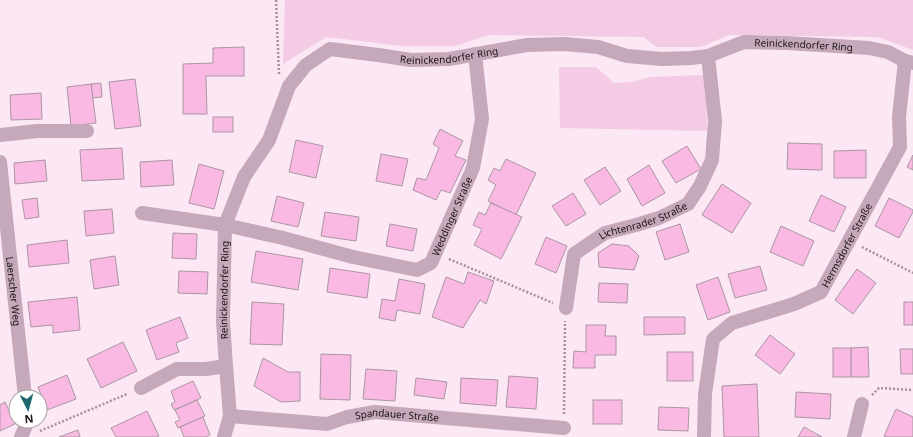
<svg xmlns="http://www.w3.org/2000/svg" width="913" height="437" viewBox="0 0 913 437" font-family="'Noto Sans',sans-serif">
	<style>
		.green { fill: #f3cbe4 }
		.building { fill: #fab9e2; stroke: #aa97a2 }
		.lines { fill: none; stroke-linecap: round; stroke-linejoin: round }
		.path { stroke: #a2939c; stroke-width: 2.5; stroke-dasharray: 2 2; stroke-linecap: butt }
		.minor { stroke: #c5a8ba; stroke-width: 14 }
		.labels { text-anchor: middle; stroke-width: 3.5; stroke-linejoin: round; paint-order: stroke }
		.street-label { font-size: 10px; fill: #1a1317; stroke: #fff }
	</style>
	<rect width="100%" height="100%" fill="#fce7f4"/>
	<g class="green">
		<polygon points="285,0 913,0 913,50 878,37 729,35 701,47 657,47 643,37 488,35 455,46 402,46 326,37 283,64"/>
		<polygon points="559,67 596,67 614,83 632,82 650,77 706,75 707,131 560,128"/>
	</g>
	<g class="building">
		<polygon points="244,47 244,76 206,76 207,114 183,114 183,64 213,63 213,48"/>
		<polygon points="135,79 141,126 115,129 109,82"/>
		<polygon points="101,83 102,97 93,98 91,84"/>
		<polygon points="91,84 96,123 71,126 67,87"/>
		<polygon points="41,93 42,119 11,120 10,95"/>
		<rect x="213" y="117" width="20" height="15"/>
		<polygon points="440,129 463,141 455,156 466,160 450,193 441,190 436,200 413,190 417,178 426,180 439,148 433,144"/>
		<polygon points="296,140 323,146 316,178 289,172"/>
		<polygon points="788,143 822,144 822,170 787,169"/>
		<polygon points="687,146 701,169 676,183 662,161"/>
		<polygon points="122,148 124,179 82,181 80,150"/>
		<polygon points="866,150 866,178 834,178 834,151"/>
		<polygon points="381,154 408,159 402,186 376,181"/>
		<polygon points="913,155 913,170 907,167"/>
		<polygon points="506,159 536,173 516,215 488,201 496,185 488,180 494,168 500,171"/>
		<polygon points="45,160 47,181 15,184 14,163"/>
		<polygon points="172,160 174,185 141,187 140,162"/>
		<polygon points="199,164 224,171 214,209 189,203"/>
		<polygon points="649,165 665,193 642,206 627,179"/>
		<polygon points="605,167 621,191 600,205 584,180"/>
		<polygon points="722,184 751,203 732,233 702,215"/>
		<polygon points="573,193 586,214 566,226 552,206"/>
		<polygon points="821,195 846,207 834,232 809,221"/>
		<polygon points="277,196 304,203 298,227 271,221"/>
		<polygon points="37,198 39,217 25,219 22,200"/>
		<polygon points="889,198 913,210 913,212 899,238 875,226"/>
		<polygon points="491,203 522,217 501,259 474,245 482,229 473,225 479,212 485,215"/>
		<polygon points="112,209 114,233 86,236 84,211"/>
		<polygon points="325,212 359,217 356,241 321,236"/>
		<polygon points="390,224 417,229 413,251 386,246"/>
		<polygon points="680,224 689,252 665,260 656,232"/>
		<polygon points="781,226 814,241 803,266 770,252"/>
		<polygon points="173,233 197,234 196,259 172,258"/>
		<polygon points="546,237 567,246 556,273 535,264"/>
		<polygon points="67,240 69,263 29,267 27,245"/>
		<polygon points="612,244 629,246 639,256 634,270 599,267 598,253"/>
		<polygon points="256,251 303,259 298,290 251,282"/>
		<polygon points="115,256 119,285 94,289 90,260"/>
		<polygon points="760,266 767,290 735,298 728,274"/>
		<polygon points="330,268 370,274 367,298 327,292"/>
		<polygon points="857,269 876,283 853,314 835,300"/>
		<polygon points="179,271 208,272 207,294 178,293"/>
		<polygon points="468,272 494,281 486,304 480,300 463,328 432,317 446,277 464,284"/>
		<polygon points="718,277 730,312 708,320 696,285"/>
		<polygon points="399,279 425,284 420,314 397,310 395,321 379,318 382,299 395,301"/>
		<polygon points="599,283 628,284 627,303 598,302"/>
		<polygon points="77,297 80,330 53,333 53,325 31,327 28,302"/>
		<polygon points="252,302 284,304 282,345 250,344"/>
		<rect x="904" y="302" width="9" height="23"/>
		<polygon points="180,317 188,338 176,343 179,352 157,360 146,330"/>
		<polygon points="644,317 685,317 685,334 644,335"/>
		<polygon points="586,325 606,325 605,336 616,336 616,355 595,355 595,368 573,368 574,351 586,352"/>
		<polygon points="770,335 795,354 780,374 755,355"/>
		<polygon points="123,342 137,371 101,388 87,359"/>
		<polygon points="868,347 869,377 851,377 851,348"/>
		<rect x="833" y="348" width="18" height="29"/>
		<polygon points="900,349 913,349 913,374 901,374"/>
		<rect x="667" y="352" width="26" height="29"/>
		<polygon points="321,354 351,355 350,400 320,399"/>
		<polygon points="263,358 288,372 300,372 300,401 281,402 254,386"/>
		<polygon points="366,369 397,371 395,401 363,399"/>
		<polygon points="67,375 76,399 47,410 38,387"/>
		<polygon points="509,376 538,378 536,409 506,407"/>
		<polygon points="416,378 447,382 444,399 414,395"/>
		<polygon points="461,378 498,380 496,406 460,403"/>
		<polygon points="193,381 201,398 174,410 171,404 175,402 171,391"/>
		<polygon points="757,384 759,437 724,437 722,386"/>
		<polygon points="796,392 831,394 830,419 795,417"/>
		<polygon points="197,400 205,416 178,428 175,422 180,420 175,410"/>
		<rect x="593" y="400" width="29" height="24"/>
		<polygon points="5,402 15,424 0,431 0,405"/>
		<polygon points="659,407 689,408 688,431 658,430"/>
		<polygon points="896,409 913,417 913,437 887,437 884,436"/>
		<polygon points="147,411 159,436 157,437 116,437 111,428"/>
		<polygon points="203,417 210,435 206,437 184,437 180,427"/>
		<polygon points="804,427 822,437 798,437"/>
		<polygon points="78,430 80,437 59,437"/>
	</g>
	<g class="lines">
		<g class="path">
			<polyline points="276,0 279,74"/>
			<polyline points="862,247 913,273"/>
			<polyline points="449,259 553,303"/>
			<polyline points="872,395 879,388 913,390"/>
			<polyline points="564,414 565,321"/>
			<polyline points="40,431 127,394"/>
		</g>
		<g class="minor">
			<polyline points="0,135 37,131 87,131"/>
			<path id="s1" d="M 0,162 L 25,397"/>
			<path id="s2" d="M 142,213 L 225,225 L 283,238 L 353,257 L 417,270 L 431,263 L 473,168 L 482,119 L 475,54"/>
			<path id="s3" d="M 566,308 L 574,254 L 605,233 L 636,225 L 659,218 L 688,204 L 700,186 L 712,160 L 715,121 L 708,56"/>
			<polyline points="141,388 177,369 206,369 226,366"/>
			<path id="s4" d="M 230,416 L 327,424 L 347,417 L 375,412 L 564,428"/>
			<polyline points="21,437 28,421"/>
			<path id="s5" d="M 224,437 L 230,416 L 226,366 L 223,321 L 225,225 L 244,177 L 269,140 L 289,86 L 306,65 L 330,49 L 378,55 L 411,60 L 449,59 L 527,45 L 564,44 L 598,47 L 627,56 L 662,59 L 691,58 L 708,56 L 744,42 L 786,43 L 869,48 L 888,52 L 905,61 L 913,63"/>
			<path id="s6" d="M 704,437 L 705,394 L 713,339 L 732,323 L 794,304 L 821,292 L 900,147 L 899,117 L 905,61"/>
			<polyline points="854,437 862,404"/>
		</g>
	</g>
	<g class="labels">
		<g class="street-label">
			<text dy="4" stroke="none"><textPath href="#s5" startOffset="903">Reinickendorfer Ring</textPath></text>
			<text dy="4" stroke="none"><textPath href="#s5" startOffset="543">Reinickendorfer Ring</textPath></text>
			<text dy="4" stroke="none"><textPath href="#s2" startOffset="348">Weddinger Straße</textPath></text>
			<text dy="4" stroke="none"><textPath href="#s3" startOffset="132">Lichtenrader Straße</textPath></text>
			<text dy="4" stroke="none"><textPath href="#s6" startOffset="271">Hermsdorfer Straße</textPath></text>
			<text dy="4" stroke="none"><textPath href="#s5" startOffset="148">Reinickendorfer Ring</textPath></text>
			<text dy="4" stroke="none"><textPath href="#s1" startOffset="130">Laerscher Weg</textPath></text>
			<text dy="4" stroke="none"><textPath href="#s4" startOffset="169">Spandauer Straße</textPath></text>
		</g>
	</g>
	<g transform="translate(28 409) rotate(174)"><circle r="19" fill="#ffffff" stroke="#a3a1a2"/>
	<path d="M0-3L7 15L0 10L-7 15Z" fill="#1d696f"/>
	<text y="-6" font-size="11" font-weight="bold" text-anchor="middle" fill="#1a1317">N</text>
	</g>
</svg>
